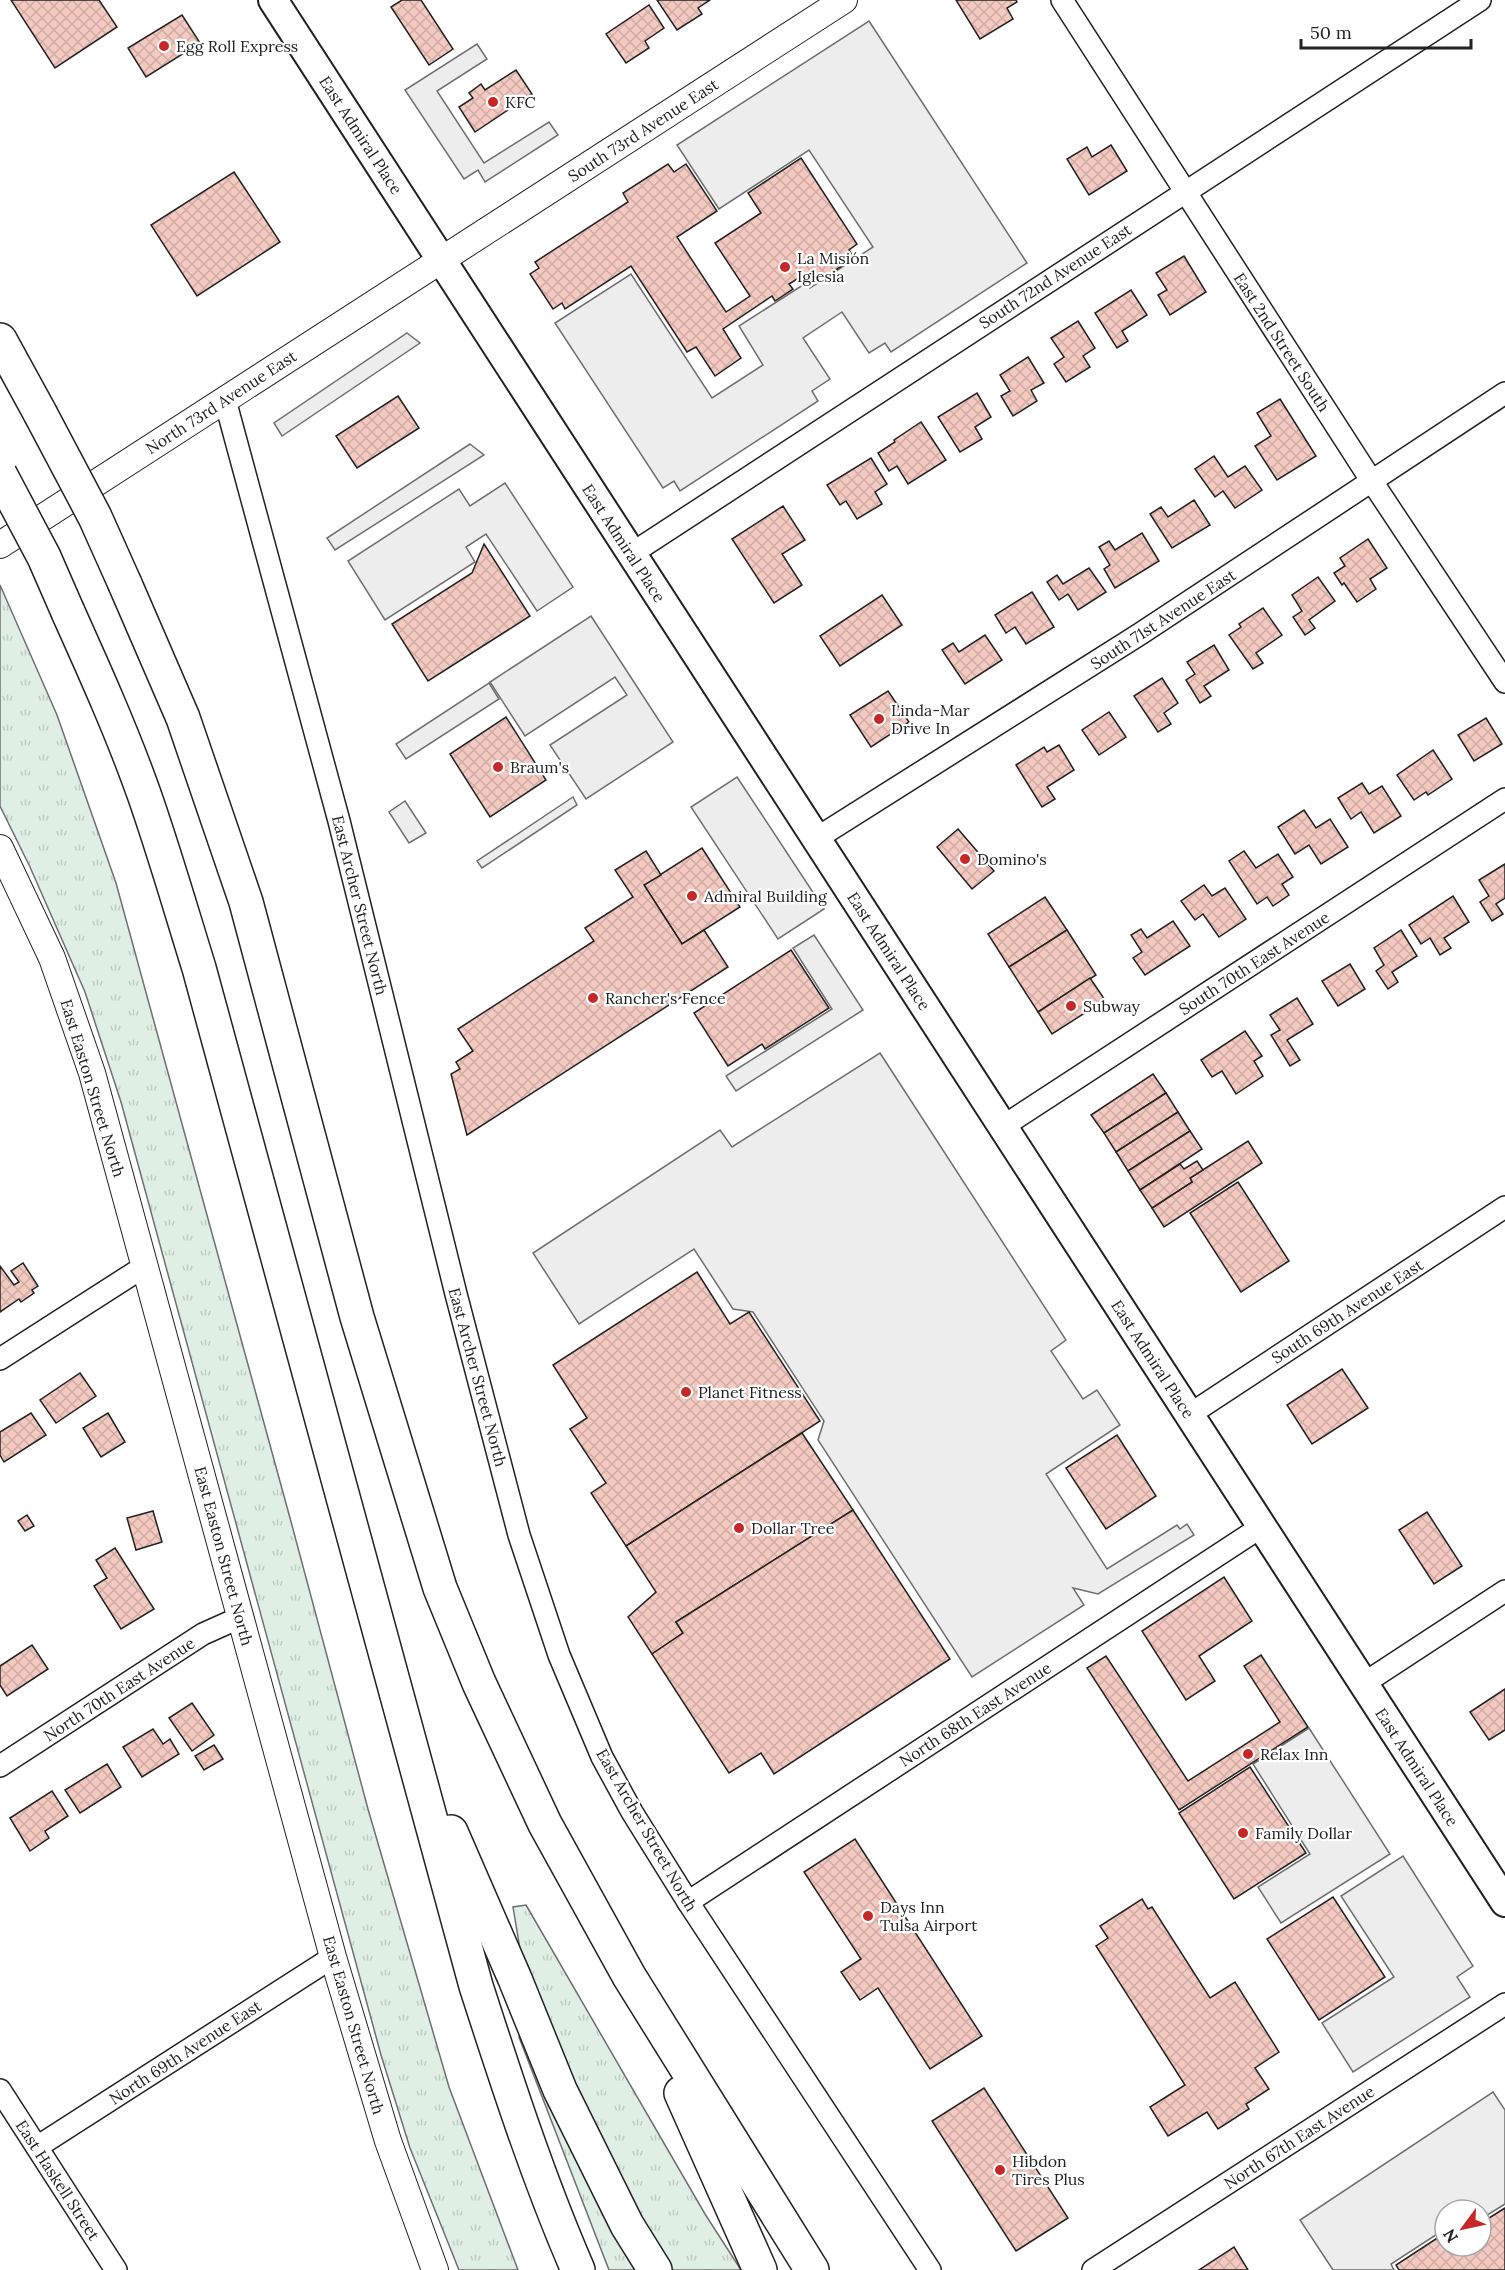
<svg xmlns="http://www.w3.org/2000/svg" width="1505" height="2270" viewBox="0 0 1505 2270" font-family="Lora,serif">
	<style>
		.grass { fill: url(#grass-tufts); stroke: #6f6f6f; stroke-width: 1.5 }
		.parking { fill: #ededed; stroke: #6f6f6f; stroke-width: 1.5 }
		.building { fill: url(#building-cross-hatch); stroke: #222; stroke-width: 1.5 }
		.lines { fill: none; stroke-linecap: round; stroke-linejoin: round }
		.minor-casing { stroke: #222; stroke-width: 24 }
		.tertiary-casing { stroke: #222; stroke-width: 28 }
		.secondary-casing { stroke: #222; stroke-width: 32 }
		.motorway-casing { stroke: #222; stroke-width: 36 }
		.minor { stroke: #fff; stroke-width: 21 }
		.tertiary { stroke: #fff; stroke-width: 26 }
		.secondary { stroke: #fff; stroke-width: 28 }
		.motorway { stroke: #fff; stroke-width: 33 }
		.motorway-bridge-casing { stroke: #222; stroke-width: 36; stroke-linecap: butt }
		.motorway-bridge { stroke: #fff; stroke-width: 33 }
		.poi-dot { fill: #c62828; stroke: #fff; stroke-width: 2 }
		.labels { text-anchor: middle; stroke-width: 4.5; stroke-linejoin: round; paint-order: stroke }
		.poi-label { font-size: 16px; fill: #222; stroke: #fff; text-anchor: start }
		.street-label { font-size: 16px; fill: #222; stroke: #fff }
	</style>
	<defs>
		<pattern id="grass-tufts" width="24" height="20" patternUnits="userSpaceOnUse" patternTransform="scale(1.5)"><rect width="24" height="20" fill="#e0efe3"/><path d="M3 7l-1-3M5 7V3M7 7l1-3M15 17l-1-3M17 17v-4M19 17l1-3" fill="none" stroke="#c0cdc2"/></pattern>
		<pattern id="building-cross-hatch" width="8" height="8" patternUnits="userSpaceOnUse" patternTransform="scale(1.5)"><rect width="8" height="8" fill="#f3c9c0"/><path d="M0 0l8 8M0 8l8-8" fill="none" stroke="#d0aca5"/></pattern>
	</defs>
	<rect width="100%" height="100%" fill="#fff"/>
	<g class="grass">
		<polygon points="0,585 57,715 116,883 290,1518 368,1809 449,2087 518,2270 459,2270 410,2148 381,2055 121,1102 85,992 30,867 0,806"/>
		<polygon points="526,1905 705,2214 741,2270 669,2270 587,2120 522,1961 513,1907"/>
		<polygon points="525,2036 639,2270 609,2270 519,2037"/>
	</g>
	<g class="parking">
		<polygon points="869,21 1027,263 891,352 885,343 869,353 842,312 803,338 830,379 812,391 818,401 680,491 674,481 663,488 555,323 631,274 712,398 763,365 739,326 806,283 810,288 873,247 809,150 719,209 677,145"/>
		<polygon points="477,44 487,59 437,91 484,163 549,122 558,135 485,182 478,170 464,179 405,90"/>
		<polygon points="407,333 420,343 282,436 274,423"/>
		<polygon points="470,444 484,455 335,550 327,538"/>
		<polygon points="505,483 573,587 537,611 486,534 466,547 475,562 385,620 348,561 459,489 470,506"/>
		<polygon points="591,616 673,742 586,799 550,745 627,695 615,677 525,736 490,682"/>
		<polygon points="489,683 499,699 406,759 396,744"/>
		<polygon points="737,777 824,909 778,939 691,807"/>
		<polygon points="573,797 577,805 482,868 477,861"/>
		<polygon points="405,801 426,833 409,843 389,812"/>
		<polygon points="814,935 863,1010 736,1091 726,1076 832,1009 793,948"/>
		<polygon points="880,1053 1066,1340 1051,1351 1083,1399 1097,1390 1120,1425 1046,1474 1107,1569 1177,1525 1180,1529 1187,1524 1194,1535 1098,1594 1073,1588 1084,1605 972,1677 818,1440 824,1421 753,1312 733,1309 694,1249 579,1324 533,1253 720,1130 732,1147"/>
		<polygon points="1309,1728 1390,1854 1281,1923 1258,1887 1310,1854 1253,1764"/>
		<polygon points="1403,1856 1473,1966 1457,1977 1470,1997 1353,2072 1322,2023 1394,1977 1341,1896"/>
		<polygon points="1493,2092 1505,2110 1505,2204 1481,2219 1481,2210 1445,2210 1445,2229 1391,2264 1394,2270 1333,2270 1300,2220"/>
	</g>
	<g class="building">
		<polygon points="11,0 99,0 117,27 55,68"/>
		<polygon points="402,0 421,0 453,49 429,65 391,7"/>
		<polygon points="657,0 710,0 698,8 702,14 677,30"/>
		<polygon points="956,0 1016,0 1017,2 1007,8 1013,19 980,39"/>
		<polygon points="649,5 664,28 645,41 649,48 626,63 606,34"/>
		<polygon points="182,15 200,43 146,77 128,48"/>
		<polygon points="516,70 532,94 475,132 459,107 473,98 469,93 481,84 485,90"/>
		<polygon points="1111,145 1127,171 1089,195 1067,159 1087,147 1092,157"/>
		<polygon points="801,158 857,244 849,250 854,258 819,281 813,273 804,279 802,276 789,284 793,289 775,301 772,296 723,329 741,358 715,376 696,347 687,352 631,266 565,309 562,303 553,309 530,274 539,268 535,262 628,202 623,193 668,164 674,172 686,164 717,211 677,237 726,312 750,296 715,243 761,213 748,193"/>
		<polygon points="234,172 280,242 197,296 151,225"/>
		<polygon points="1184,256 1206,292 1170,315 1158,295 1167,290 1156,273"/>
		<polygon points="1131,290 1147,315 1122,331 1128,341 1117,348 1095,313"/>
		<polygon points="1078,321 1095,348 1083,356 1090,367 1066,382 1054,364 1064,357 1051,338"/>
		<polygon points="1028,357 1044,383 1031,390 1037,401 1013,416 1001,396 1010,391 1000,375"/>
		<polygon points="977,393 991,417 975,427 982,439 960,452 938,417"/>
		<polygon points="398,396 419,428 357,468 336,436"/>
		<polygon points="1280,399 1316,456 1277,480 1255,446 1271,436 1257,413"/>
		<polygon points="921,422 946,460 908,484 897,466 889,471 878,453 895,442 894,440"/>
		<polygon points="1214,456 1228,477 1245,466 1262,490 1235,508 1223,491 1215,497 1195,469"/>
		<polygon points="871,458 887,484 875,492 882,504 857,519 846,501 840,505 827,485"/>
		<polygon points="1194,500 1210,525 1172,548 1150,514 1161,507 1168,517"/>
		<polygon points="783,506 805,540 782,554 802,585 774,603 732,539"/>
		<polygon points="1142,533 1159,561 1115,588 1104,569 1110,565 1099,547 1109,541 1115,550"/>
		<polygon points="1368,539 1387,568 1370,579 1376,589 1357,602 1344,583 1342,585 1334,573 1345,566 1340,558"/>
		<polygon points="484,544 530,616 428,681 392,624 472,573"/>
		<polygon points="1089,568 1106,592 1078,610 1068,594 1059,600 1047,582 1057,575 1063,584"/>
		<polygon points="1318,577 1335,601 1309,620 1315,628 1305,635 1293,617 1302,611 1292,595"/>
		<polygon points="1032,592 1054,627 1026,644 1015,627 1006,633 995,615"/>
		<polygon points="882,595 902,625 840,666 820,636"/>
		<polygon points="1263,608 1282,635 1256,653 1263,663 1253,669 1229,635 1241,627 1239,624"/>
		<polygon points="985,635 1002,660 965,684 942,650 953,643 959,652"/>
		<polygon points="1214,645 1229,670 1204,686 1211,696 1200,703 1186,680 1195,674 1187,662"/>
		<polygon points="1162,678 1178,703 1164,713 1171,724 1158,732 1134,696"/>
		<polygon points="888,691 909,722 871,747 850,715"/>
		<polygon points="1109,712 1126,737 1099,755 1082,730"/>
		<polygon points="506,717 546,780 490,817 450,754"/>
		<polygon points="1486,718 1502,744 1474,761 1458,735"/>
		<polygon points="1059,745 1074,770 1047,787 1055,799 1042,807 1016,765 1044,747 1047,752"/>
		<polygon points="1433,750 1452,779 1428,795 1426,792 1414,800 1397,775"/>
		<polygon points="1362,783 1369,794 1382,786 1401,816 1374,833 1361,812 1351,819 1338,798"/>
		<polygon points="1304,810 1316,828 1330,819 1348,847 1321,864 1309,845 1295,854 1278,827"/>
		<polygon points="958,829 994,871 972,889 937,847"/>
		<polygon points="702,848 740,907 682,944 644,885"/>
		<polygon points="646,851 661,875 644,885 682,944 704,930 728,967 467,1135 451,1074 460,1069 456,1062 473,1051 458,1029 594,941 585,928 633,897 615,870"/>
		<polygon points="1244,851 1256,868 1278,854 1293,877 1282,884 1289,895 1273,906 1267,897 1257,904 1229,861"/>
		<polygon points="1505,864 1505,898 1496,904 1503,914 1492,921 1480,902 1489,896 1479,880"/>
		<polygon points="1204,885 1212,896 1225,888 1246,919 1219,937 1203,914 1195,920 1181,901"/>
		<polygon points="1453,896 1469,922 1444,938 1451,948 1440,955 1430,938 1421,944 1409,925"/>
		<polygon points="1045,897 1067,930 1009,967 988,934"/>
		<polygon points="1173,921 1190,946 1145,975 1133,958 1142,952 1131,935 1141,929 1147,938"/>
		<polygon points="1067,930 1096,975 1038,1012 1009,967"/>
		<polygon points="1401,930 1417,956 1392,972 1398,982 1388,989 1376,971 1384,965 1374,948"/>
		<polygon points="791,950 829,1008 765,1049 762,1044 728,1066 694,1013"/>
		<polygon points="1350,964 1365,989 1338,1006 1322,981"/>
		<polygon points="1090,978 1105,1000 1052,1034 1038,1012"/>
		<polygon points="1297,998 1313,1024 1287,1040 1300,1060 1290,1066 1271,1035 1280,1030 1270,1015"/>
		<polygon points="1245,1031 1262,1056 1254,1061 1263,1076 1236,1094 1222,1071 1212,1077 1201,1060"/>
		<polygon points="1153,1074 1166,1093 1104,1133 1091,1115"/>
		<polygon points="1166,1093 1178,1112 1116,1152 1104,1133"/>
		<polygon points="1178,1112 1190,1131 1128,1171 1116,1152"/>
		<polygon points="1190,1131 1202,1149 1140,1190 1128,1171"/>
		<polygon points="1248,1141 1262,1163 1164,1227 1152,1208 1192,1182 1190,1178"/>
		<polygon points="1197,1161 1203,1170 1190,1178 1192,1182 1152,1208 1140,1190 1180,1164 1184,1169"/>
		<polygon points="1238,1182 1289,1261 1241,1292 1190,1213"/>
		<polygon points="23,1263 38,1286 32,1290 34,1293 21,1302 19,1299 0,1312 0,1266 14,1285 19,1282 11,1271"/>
		<polygon points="697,1272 730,1324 749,1312 820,1421 626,1546 591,1493 606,1483 570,1429 587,1418 553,1365"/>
		<polygon points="1342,1369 1368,1408 1312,1444 1287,1405"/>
		<polygon points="80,1373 96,1396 56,1423 40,1400"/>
		<polygon points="31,1413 46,1435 4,1462 0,1455 0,1432"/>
		<polygon points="108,1413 125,1442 101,1457 83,1428"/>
		<polygon points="802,1433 853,1510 676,1622 683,1633 652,1654 628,1617 656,1592 626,1546"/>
		<polygon points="1117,1435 1156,1496 1106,1529 1066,1468"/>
		<polygon points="853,1510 950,1659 774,1774 761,1753 729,1773 652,1654 683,1633 676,1622"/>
		<polygon points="153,1511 162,1542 136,1550 127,1518"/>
		<polygon points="1427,1512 1462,1566 1434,1584 1399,1530"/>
		<polygon points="27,1515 34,1526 25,1531 18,1521"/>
		<polygon points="115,1548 154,1609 121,1629 94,1586 107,1578 96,1560"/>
		<polygon points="1224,1577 1252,1621 1199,1656 1215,1681 1186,1700 1142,1631"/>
		<polygon points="32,1645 48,1669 7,1696 0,1685 0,1666"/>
		<polygon points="1261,1655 1308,1727 1179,1810 1087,1668 1106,1656 1188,1781 1280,1722 1244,1666"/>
		<polygon points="1505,1689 1505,1730 1489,1740 1470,1712"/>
		<polygon points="192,1703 214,1735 192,1751 169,1718"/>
		<polygon points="153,1729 163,1744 170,1739 179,1754 142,1777 123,1747"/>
		<polygon points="214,1745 223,1759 204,1770 195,1756"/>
		<polygon points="107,1764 121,1787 80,1813 65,1790"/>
		<polygon points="1250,1767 1306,1853 1234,1899 1179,1813"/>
		<polygon points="52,1791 68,1816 45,1831 49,1838 30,1851 10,1818"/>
		<polygon points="855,1839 982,2036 930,2069 878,1988 860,2000 841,1972 861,1959 804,1872"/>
		<polygon points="1333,1897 1385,1977 1319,2020 1267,1939"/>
		<polygon points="1142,1899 1148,1909 1152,1907 1210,1998 1235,1982 1279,2052 1255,2068 1269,2089 1246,2104 1249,2109 1218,2129 1207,2112 1168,2136 1150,2107 1185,2085 1096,1946 1108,1938 1100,1926"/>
		<polygon points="984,2088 1068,2218 1016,2251 932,2121"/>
		<polygon points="1505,2208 1505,2270 1399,2270 1396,2265 1445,2233 1445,2246 1481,2246 1481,2223"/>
		<polygon points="1234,2247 1248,2270 1199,2270"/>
	</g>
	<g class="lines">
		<g class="minor-casing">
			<g id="minor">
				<polyline points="1062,0 1371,480 1505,682"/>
				<polyline points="225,400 339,821 456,1294 519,1535 559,1655 602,1757 632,1812 688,1902 930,2270"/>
				<polyline points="631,554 1480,0"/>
				<polyline points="817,838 1140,634 1505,393"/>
				<polyline points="1002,1127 1505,799"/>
				<polyline points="0,1359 145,1266"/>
				<polyline points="1189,1415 1505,1207"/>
				<polyline points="1363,1684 1505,1591"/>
				<polyline points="0,1766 203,1634 241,1617"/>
				<polyline points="688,1902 1261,1527"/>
				<polyline points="0,2090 116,2270"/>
				<polyline points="37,2147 333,1957"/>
				<polyline points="1093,2270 1505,2004"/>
			</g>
		</g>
		<g class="tertiary-casing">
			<g id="tertiary">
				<polyline points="0,545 844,0"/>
				<polyline points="0,848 52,958 92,1073 333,1957 388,2141 435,2270"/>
			</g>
		</g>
		<g class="secondary-casing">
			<polyline id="secondary" points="273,0 1505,1902"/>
		</g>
		<g class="motorway-casing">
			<g id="motorway">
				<polyline points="0,340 40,413"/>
				<polyline points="125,584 183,718 246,902 357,1317 440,1588 479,1683 545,1824 629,1976 812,2270"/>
				<path d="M 68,612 C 95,672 122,732 144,794 C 164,851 181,910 199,968 L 476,1986 C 507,2082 538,2178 578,2270"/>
				<polyline points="451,1832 515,1979 560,2090 627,2225 655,2270"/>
				<polyline points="681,2093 760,2270"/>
			</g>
		</g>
		<use href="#minor" class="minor"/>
		<use href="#tertiary" class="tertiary"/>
		<use href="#secondary" class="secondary"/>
		<use href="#motorway" class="motorway"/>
		<g class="motorway-bridge-casing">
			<g id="motorway-bridge">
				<polyline points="40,413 95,517 125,584"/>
				<polyline points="0,474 44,557 68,612"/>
			</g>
		</g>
		<use href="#motorway-bridge" class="motorway-bridge"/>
	</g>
	<g class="poi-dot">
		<circle cx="164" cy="46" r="6"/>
		<circle cx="493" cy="102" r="6"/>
		<circle cx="785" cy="267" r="6"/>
		<circle cx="879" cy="719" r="6"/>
		<circle cx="498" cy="767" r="6"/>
		<circle cx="965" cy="859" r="6"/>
		<circle cx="692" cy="896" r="6"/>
		<circle cx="593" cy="998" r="6"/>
		<circle cx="1071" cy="1006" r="6"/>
		<circle cx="686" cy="1392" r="6"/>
		<circle cx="739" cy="1528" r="6"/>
		<circle cx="1248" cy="1754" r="6"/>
		<circle cx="1243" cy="1833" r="6"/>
		<circle cx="868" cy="1916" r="6"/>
		<circle cx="1000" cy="2170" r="6"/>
	</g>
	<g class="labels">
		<g class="poi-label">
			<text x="176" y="52">Egg Roll Express</text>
			<text x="505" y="108">KFC</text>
			<text x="797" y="264">La Misión<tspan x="797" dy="18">Iglesia</tspan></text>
			<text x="891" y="716">Linda-Mar<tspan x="891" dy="18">Drive In</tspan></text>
			<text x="510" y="773">Braum's</text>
			<text x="977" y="865">Domino's</text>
			<text x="704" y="902">Admiral Building</text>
			<text x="605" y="1004">Rancher's Fence</text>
			<text x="1083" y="1012">Subway</text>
			<text x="698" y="1398">Planet Fitness</text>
			<text x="751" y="1534">Dollar Tree</text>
			<text x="1260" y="1760">Relax Inn</text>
			<text x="1255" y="1839">Family Dollar</text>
			<text x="880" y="1913">Days Inn<tspan x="880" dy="18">Tulsa Airport</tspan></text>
			<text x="1012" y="2167">Hibdon<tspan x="1012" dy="18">Tires Plus</tspan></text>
		</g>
		<g class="street-label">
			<text transform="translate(643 130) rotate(-33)" y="6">South 73rd Avenue East</text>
			<text transform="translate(361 135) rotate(57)" y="6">East Admiral Place</text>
			<text transform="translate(1055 276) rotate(-33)" y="6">South 72nd Avenue East</text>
			<text transform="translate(1282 342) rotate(57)" y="6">East 2nd Street South</text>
			<text transform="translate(221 402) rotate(-33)" y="6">North 73rd Avenue East</text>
			<text transform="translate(624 543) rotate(57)" y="6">East Admiral Place</text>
			<text transform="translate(1163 619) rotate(-33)" y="6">South 71st Avenue East</text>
			<text transform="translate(360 905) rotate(76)" y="6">East Archer Street North</text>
			<text transform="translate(889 951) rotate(57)" y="6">East Admiral Place</text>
			<text transform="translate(1254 963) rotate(-33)" y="6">South 70th East Avenue</text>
			<text transform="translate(93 1088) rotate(73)" y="6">East Easton Street North</text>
			<text transform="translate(1347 1311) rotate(-33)" y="6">South 69th Avenue East</text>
			<text transform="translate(1153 1359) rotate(57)" y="6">East Admiral Place</text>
			<text transform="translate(478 1377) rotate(75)" y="6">East Archer Street North</text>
			<text transform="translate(224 1556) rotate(75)" y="6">East Easton Street North</text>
			<text transform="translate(119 1689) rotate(-33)" y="6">North 70th East Avenue</text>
			<text transform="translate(975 1714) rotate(-33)" y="6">North 68th East Avenue</text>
			<text transform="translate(1417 1767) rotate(57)" y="6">East Admiral Place</text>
			<text transform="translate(647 1830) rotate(60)" y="6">East Archer Street North</text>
			<text transform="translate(354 2025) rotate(74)" y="6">East Easton Street North</text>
			<text transform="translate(185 2052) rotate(-33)" y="6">North 69th Avenue East</text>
			<text transform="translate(1299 2137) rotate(-33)" y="6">North 67th East Avenue</text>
			<text transform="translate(58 2180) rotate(57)" y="6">East Haskell Street</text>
		</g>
	</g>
	<g transform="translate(1463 2228) rotate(237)"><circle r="28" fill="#ffffff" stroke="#a7a7a7" stroke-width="1.5"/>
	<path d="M0-4.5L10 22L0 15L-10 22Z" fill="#c62828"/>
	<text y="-9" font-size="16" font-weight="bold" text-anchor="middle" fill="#222222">N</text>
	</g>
	<path d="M1301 39v9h170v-9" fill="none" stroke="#222222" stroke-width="3"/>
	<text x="1310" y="39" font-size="18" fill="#222222" stroke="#ffffff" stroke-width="4.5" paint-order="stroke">50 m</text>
</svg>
